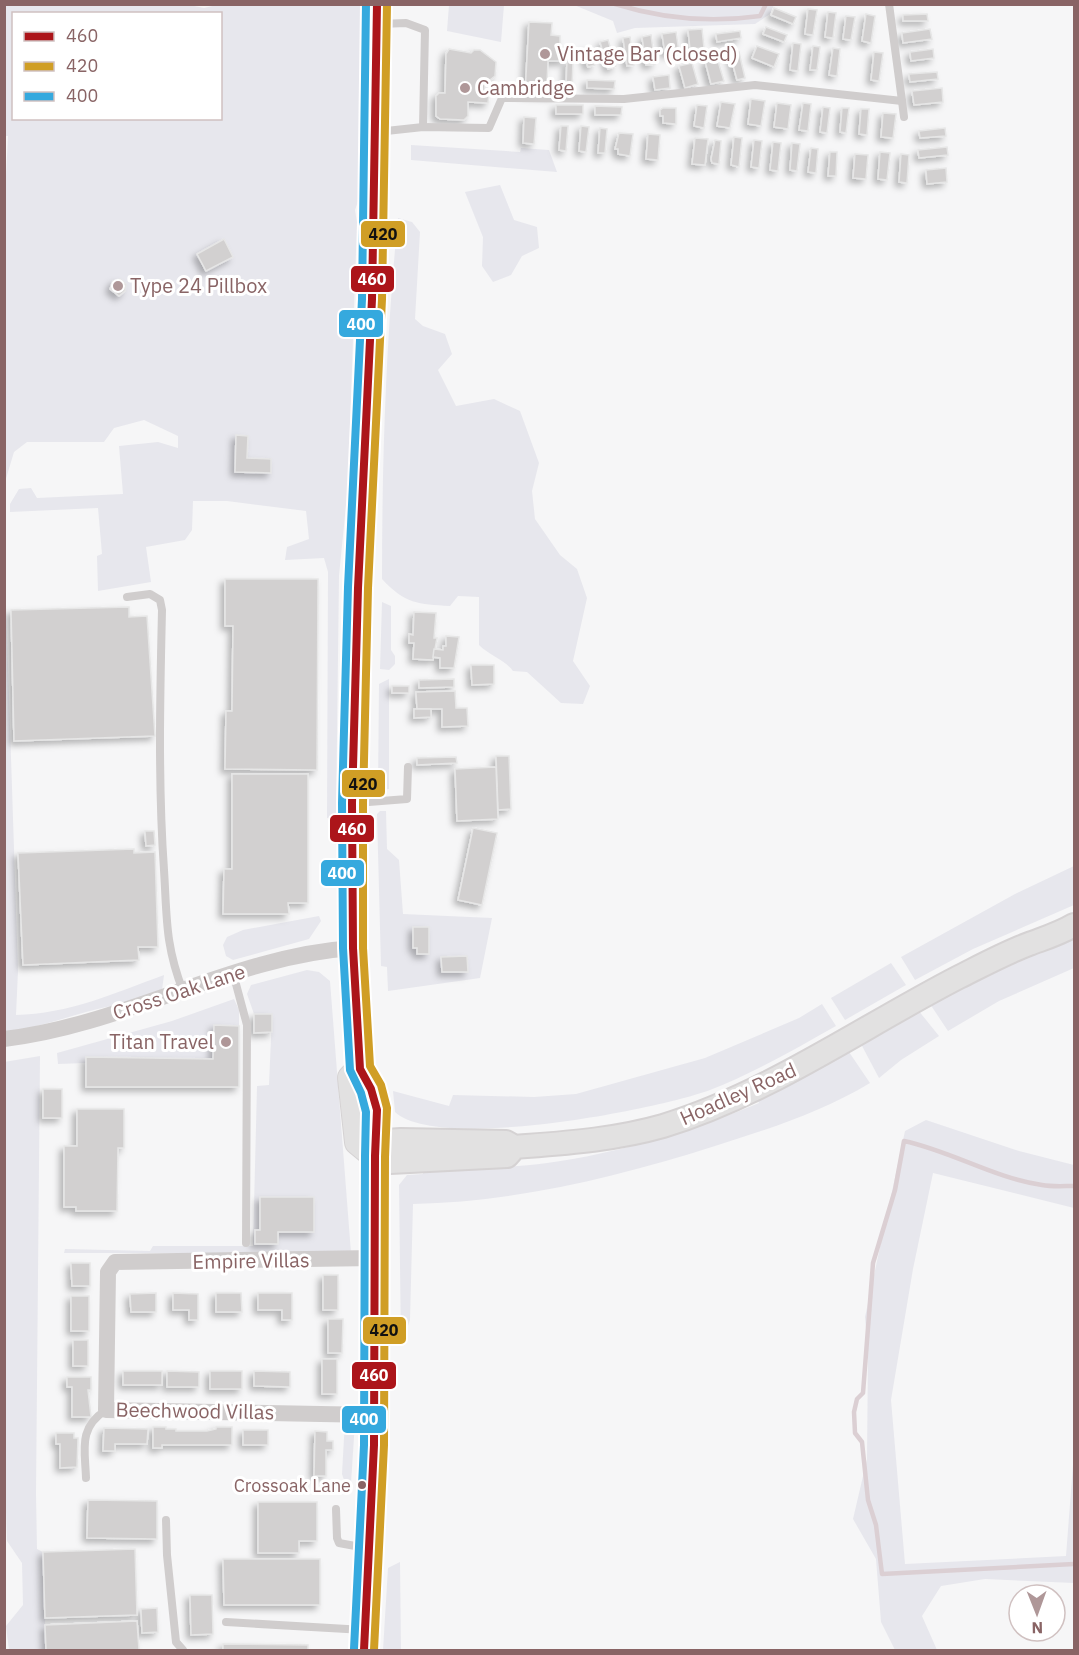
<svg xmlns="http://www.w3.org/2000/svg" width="1079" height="1655" viewBox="0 0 1079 1655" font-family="'IBM Plex Sans',sans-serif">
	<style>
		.green { fill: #e7e7ed; fill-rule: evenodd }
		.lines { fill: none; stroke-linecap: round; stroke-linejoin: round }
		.stream { stroke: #dbcfd3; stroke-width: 4.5 }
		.building { fill: #d2d0d0; stroke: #e6e6e6; stroke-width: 1.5; filter: url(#shadow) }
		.secondary-casing { stroke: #d5d2d3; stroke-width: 26 }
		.primary-casing { stroke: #d5d2d3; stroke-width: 28 }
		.lane { stroke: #d0cdcd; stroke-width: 8 }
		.street { stroke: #d0cdcd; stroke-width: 16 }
		.secondary { stroke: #e2e1e1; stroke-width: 22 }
		.primary { stroke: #e2e1e1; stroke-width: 26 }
		.bus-1-casing { stroke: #fff; stroke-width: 12 }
		.bus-2-casing { stroke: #fff; stroke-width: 12 }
		.bus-3-casing { stroke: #fff; stroke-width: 12 }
		.bus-1 { stroke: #ac151a; stroke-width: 8 }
		.bus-2 { stroke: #d09e25; stroke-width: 8 }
		.bus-3 { stroke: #35a9de; stroke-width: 8 }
		.poi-dot { fill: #af9798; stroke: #fff; stroke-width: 2 }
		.bus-dot { fill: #896465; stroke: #fff; stroke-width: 2 }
		.labels { text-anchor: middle; stroke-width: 6; stroke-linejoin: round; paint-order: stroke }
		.bus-label { font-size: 18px; fill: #896465; stroke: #fff; text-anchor: end }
		.poi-label { font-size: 20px; fill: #896465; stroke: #fff; text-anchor: start }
		.street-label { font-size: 20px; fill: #896465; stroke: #fff }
		.line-badge { stroke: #fff; stroke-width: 2 }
		.badge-label { font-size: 16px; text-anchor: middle; font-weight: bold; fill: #fff }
		.pale-badge-label { font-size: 16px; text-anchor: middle; font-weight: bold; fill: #111 }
	</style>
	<defs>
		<filter id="shadow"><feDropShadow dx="-4" dy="4" stdDeviation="3" flood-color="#0004"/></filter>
	</defs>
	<rect width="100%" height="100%" fill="#f6f6f7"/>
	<g class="green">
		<path d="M 184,4 L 204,8 L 221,4 L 367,5 L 362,190 L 355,210 L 357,222 L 348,485 L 339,576 L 336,820 L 327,818 L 328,572 L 324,558 L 285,560 L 287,547 L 309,539 L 306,511 L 227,501 L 193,501 L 192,530 L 185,540 L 146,547 L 151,582 L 98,591 L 97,556 L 102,554 L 98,508 L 10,512 L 10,504 L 19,489 L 31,488 L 37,498 L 123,494 L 119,446 L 158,442 L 178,448 L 178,436 L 144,420 L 114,428 L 104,442 L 27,442 L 14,452 L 5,482 L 4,215 L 8,136 L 4,136 L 5,5 ZM 14,14 L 220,14 L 220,118 L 14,118 ZM 224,240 L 233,257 L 205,271 L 197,254 Z"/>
		<polygon points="742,4 774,5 770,14 755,24 635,28 617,33 613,21 574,5"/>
		<polygon points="449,5 504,5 501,42 447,31"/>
		<polygon points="411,145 520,152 521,148 549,150 557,172 411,160"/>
		<polygon points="500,185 514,220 537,227 539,248 522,256 511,275 493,282 482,266 483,237 465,192"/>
		<path d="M 398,218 L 412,222 L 420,232 L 415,319 L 423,326 L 445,334 L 452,354 L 438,370 L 456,406 L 494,399 L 520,411 L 539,463 L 532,491 L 535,519 L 560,555 L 577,569 L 587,598 L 573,661 L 590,686 L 583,704 L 561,703 L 527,672 L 513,671 C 504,659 490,656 479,645 L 479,597 L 458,596 L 450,606 C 418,604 405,604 382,579 C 382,459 386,337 398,218 Z"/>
		<path d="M 4,543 L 18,971 L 16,1015 C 68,1014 115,993 164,975 L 162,990 C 137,1002 112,1005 86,1012 C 58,1020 33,1028 4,1034 Z"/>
		<polygon points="382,602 391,606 391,650 395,656 395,664 389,670 380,669"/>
		<polygon points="389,679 389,789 378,790 379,684"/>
		<polygon points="380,811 386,811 387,849 399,860 403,914 492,918 480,978 388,991 387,967 381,966 377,814"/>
		<polygon points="1074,866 1074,905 973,949 915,980 901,957 1015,894"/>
		<polygon points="319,916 321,921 309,939 233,960 226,956 223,945 227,937 243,930"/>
		<polygon points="1074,934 1074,968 999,1001 948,1031 930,1004 1005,964"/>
		<polygon points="891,963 906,985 845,1020 831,998"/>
		<polygon points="307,970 319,972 330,981 351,1253 64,1253 65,1249 150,1251 153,1246 253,1246 257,1086 269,1085 272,1015 254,1014 247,994 251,985"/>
		<polygon points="234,999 239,1010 239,1026 214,1026 213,1059 87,1057 86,1063 58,1064 57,1053 172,1021"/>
		<path d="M 822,1004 L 836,1026 C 795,1049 754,1073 710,1090 C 656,1110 438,1152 395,1112 L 393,1091 L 449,1106 L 453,1095 L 534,1097 L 576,1094 L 705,1058 L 799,1018 Z"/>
		<polygon points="918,1010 939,1036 901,1060 879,1078 861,1044"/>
		<path d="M 849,1052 L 870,1083 C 822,1112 769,1129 715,1146 C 617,1177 516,1202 413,1204 L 410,1320 L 401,1345 L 399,1185 L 407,1175 L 423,1174 L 423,1171 L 432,1170 C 470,1168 509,1168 547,1163 C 620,1153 691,1131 759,1103 L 755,1093 L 773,1092 Z"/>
		<polygon points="40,1056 36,1494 37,1549 43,1552 46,1650 9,1650 6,1626 23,1605 22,1563 7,1541 4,1453 4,1062"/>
		<polygon points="926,1120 1019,1151 1074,1165 1074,1208 933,1173 913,1269 891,1400 905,1564 1066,1556 1074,1452 1074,1583 985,1579 941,1586 922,1616 937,1650 895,1650 881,1622 876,1559 853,1519 867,1459 868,1353 865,1317 905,1131"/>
		<polygon points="345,1420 355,1422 351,1483 345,1483 342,1474"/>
		<polygon points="400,1562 401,1650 383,1650 388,1568"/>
	</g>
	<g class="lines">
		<g class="stream">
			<path d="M 615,4 C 663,19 711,23 760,16 L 766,4"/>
			<path d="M 1074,1186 C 1064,1186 1052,1187 1042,1185 C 994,1178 951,1151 904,1141 L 895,1190 L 873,1263 L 863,1393 L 857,1399 L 854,1412 L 855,1433 L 862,1442 L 868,1500 L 876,1525 L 882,1574 L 1074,1564"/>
		</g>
	</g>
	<g class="building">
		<polygon points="774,8 796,17 793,24 771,15"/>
		<polygon points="808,9 817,10 813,35 805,34"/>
		<polygon points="828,12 836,13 833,38 825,37"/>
		<polygon points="866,14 875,16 871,43 862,41"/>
		<polygon points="927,14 928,21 903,21 903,15"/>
		<polygon points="846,16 855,17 851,40 843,39"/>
		<polygon points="529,22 552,23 551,35 560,36 560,47 564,47 564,61 548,61 547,83 555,84 555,95 525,93"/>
		<polygon points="766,27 787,35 784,42 763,34"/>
		<polygon points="702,29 704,48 690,49 688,30"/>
		<polygon points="930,29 932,39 903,43 902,33"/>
		<polygon points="740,31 741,38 717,42 716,34"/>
		<polygon points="676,32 679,52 665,54 662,34"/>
		<polygon points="651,35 655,64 646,65 642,37"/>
		<polygon points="630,37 634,65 627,66 623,38"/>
		<polygon points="608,40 616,66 608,69 600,42"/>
		<polygon points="793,43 801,44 798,71 790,70"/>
		<polygon points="757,46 779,54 774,67 752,58"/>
		<polygon points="813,46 820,47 817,70 810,70"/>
		<polygon points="589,47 595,65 588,67 582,49"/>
		<polygon points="833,48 840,49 837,76 829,75"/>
		<polygon points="449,49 471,53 474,50 480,50 496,62 495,76 485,84 484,94 489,94 488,103 468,102 468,116 464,120 440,119 436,116 436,96 439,93 445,93 446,54"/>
		<polygon points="933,49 934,58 911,61 910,52"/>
		<polygon points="739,52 745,78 737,80 730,54"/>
		<polygon points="874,52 883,53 879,81 871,80"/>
		<polygon points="717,58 724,81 711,84 705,61"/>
		<polygon points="567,60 573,61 572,86 566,86"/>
		<polygon points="692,63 698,84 685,88 679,66"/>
		<polygon points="937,72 938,79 910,82 909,74"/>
		<polygon points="669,75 670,88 655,90 653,77"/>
		<polygon points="587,80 615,81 614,89 587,88"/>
		<polygon points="942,88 943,102 914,105 912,91"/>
		<polygon points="751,99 765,101 761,126 748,124"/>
		<polygon points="721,102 735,104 730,128 717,126"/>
		<polygon points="777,103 791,105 788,129 774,127"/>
		<polygon points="803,103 811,104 808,131 799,130"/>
		<rect x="556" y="105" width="27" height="9"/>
		<polygon points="697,105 707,106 704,128 694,126"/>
		<polygon points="595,106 622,107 621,115 595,115"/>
		<polygon points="823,107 830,108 827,133 820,132"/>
		<polygon points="663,108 676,108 676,124 663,123 663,116 660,116 660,110"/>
		<polygon points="842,108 849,108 846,133 840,132"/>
		<polygon points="861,109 869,109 867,135 859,134"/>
		<polygon points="883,113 896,114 893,138 881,137"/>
		<polygon points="524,117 536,118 534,144 523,143"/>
		<polygon points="561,126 568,126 566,151 559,150"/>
		<polygon points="581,126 589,127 586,152 579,151"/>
		<polygon points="600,128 607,129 605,153 598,153"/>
		<polygon points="945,128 946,136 920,138 919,131"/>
		<polygon points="619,133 633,134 630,156 618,154 618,149 615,149"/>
		<polygon points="648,134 660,135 658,160 646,159"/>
		<polygon points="734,137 742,138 739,167 731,165"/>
		<polygon points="695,138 708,139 705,165 692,164"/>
		<polygon points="715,140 721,141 719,164 712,163 711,159"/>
		<polygon points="754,140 762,141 759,168 751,167"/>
		<polygon points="773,142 781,143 778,171 770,170"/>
		<polygon points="792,143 800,144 797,171 790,170"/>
		<polygon points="947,147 948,155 919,158 918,150"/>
		<polygon points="811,148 818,149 816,173 808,172"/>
		<polygon points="830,152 837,152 836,176 828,176"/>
		<polygon points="880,152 890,153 887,180 878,179"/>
		<polygon points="855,154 868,155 866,179 853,178"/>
		<polygon points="901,154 909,155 907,183 899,182"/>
		<polygon points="946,168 947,182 927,184 926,170"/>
		<polygon points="224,239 233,257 206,271 197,254"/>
		<polygon points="120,279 126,284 125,291 119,296 110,289 113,281"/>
		<polygon points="236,435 248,436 247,458 271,459 271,473 235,472"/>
		<polygon points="225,579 318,579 317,770 225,769 226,711 232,711 233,626 225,626"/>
		<polygon points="129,607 129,617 147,616 155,736 14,741 11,610"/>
		<polygon points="414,612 436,613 434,638 437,638 433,660 413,659 414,643 409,643 409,634 413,635"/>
		<polygon points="446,636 459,637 454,668 440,668 440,658 433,657 434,649 443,650 443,646 446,646"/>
		<polygon points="471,665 494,665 494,684 472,685"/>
		<polygon points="454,679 454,687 419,688 419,680"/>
		<rect x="392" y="686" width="17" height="7"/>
		<polygon points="455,691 456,708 467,708 468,726 442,727 442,709 417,709 416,692"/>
		<polygon points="414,709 431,709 431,717 414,718"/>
		<polygon points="496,756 509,756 511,809 498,810"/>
		<polygon points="456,757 457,763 417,765 417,758"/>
		<polygon points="496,767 498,819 457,821 455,769"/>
		<polygon points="232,774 308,774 308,903 288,903 289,914 223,914 224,869 232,869"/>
		<polygon points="473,828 497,833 482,905 458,900"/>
		<polygon points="145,831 154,831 155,845 146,846"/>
		<polygon points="134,849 134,853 155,852 158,947 138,947 139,960 23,965 18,853"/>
		<polygon points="413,927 429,927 429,954 417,954 417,948 413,948"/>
		<polygon points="467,956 468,972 442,972 441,957"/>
		<polygon points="254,1014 272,1014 272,1032 254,1033"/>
		<polygon points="214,1025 239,1026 239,1087 86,1087 86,1057 213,1059"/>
		<rect x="43" y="1089" width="19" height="29"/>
		<polygon points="77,1109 124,1109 124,1148 118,1148 117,1211 76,1211 76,1207 64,1207 64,1146 77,1146"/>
		<polygon points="260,1197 314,1197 314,1232 278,1232 278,1244 255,1244 255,1230 260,1230"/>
		<polygon points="71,1263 90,1263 90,1286 72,1286"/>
		<rect x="323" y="1275" width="15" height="35"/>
		<polygon points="156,1293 156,1312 131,1312 130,1294"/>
		<polygon points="173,1293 198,1294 198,1320 189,1320 189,1310 173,1310"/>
		<polygon points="216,1293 241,1293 242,1312 216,1312"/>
		<polygon points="258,1293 292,1293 292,1320 282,1320 282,1310 258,1310"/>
		<rect x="71" y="1296" width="18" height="35"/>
		<polygon points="328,1319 343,1319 342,1353 328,1353"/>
		<rect x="73" y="1340" width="15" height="26"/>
		<rect x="322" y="1359" width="15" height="35"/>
		<rect x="123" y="1371" width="39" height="14"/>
		<polygon points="167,1371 199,1372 199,1387 167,1387"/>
		<rect x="210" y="1371" width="32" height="18"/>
		<polygon points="254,1371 290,1372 290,1387 254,1386"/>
		<polygon points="67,1377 91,1377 91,1390 88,1390 91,1417 72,1417 72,1387 67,1387"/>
		<polygon points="153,1427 166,1427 166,1429 176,1429 176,1431 207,1431 216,1429 216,1427 232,1427 232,1445 162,1445 162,1448 153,1448"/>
		<polygon points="104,1428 148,1429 147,1444 115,1444 115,1451 103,1451"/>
		<rect x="243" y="1430" width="25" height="15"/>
		<polygon points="315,1431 327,1432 327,1441 333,1441 333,1450 326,1450 326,1476 314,1476"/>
		<polygon points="56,1433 74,1433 74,1438 78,1438 77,1467 60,1468 60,1444 56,1444"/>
		<polygon points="88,1500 157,1501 157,1539 87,1538"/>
		<polygon points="258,1502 317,1502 317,1541 299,1541 299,1553 258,1553"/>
		<polygon points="135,1549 137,1615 45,1618 43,1552"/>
		<polygon points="223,1559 320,1559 320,1605 224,1605"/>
		<polygon points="190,1595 212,1595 213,1634 191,1635"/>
		<polygon points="157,1608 158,1632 142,1633 141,1609"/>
		<polygon points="137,1621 139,1650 46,1650 45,1625"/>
		<polygon points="223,1644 308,1645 308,1650 223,1650"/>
	</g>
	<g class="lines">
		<g class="secondary-casing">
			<path id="secondary" d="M 515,1147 L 506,1142 L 401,1140 L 386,1141 L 375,1156 L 390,1162 L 507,1156 L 515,1147 C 565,1143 614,1140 663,1126 C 770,1093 860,1028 959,977 C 981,966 1005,953 1029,944 C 1045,938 1059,934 1074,925"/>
		</g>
		<g class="primary-casing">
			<g id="primary">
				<polyline points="360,1069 351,1078 358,1142 375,1156"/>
				<path d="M 364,1650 L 374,1445 L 375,1156 C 381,1125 379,1094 360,1069 L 353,948 L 352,803 L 358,588 L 372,299 L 377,4"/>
			</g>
		</g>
		<g class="lane">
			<polyline points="380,24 406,23 425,30 423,127"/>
			<polyline points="902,101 904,117"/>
			<polyline points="377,132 423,127 489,128 502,98 624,99 755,85 902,101 889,4"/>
			<path d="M 127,597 L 150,594 L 160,600 L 162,610 C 160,696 158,784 164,870 C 167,917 165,945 183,991"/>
			<polyline points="356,803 407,799 408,767"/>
			<polyline points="233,973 247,1025 246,1243"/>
			<path d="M 86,1478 C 85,1449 78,1428 106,1410"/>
			<polyline points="336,1509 337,1538 339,1543 366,1548"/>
			<polyline points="166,1520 167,1555 176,1642 183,1650"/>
			<polyline points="226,1622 364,1630"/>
		</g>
		<g class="street">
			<path d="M 4,1039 C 125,1025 233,956 353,948"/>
			<polyline points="374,1415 106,1410 108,1272 115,1262 375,1258"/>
		</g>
		<use href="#secondary" class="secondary"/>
		<use href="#primary" class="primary"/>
		<g class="bus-1-casing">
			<polyline id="bus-1" points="364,1650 374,1445 375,1156 377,1110 371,1089 360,1069 353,948 352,803 358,588 372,299 377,4"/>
		</g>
		<g class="bus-2-casing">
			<polyline id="bus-2" points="374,1650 384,1445 385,1157 387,1108 381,1085 370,1066 363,948 363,803 368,588 382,299 387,4"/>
		</g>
		<g class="bus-3-casing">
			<polyline id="bus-3" points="354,1649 364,1445 365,1156 366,1112 361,1093 350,1070 343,948 342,803 348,587 362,299 366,4"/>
		</g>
		<use href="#bus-1" class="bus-1"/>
		<use href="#bus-2" class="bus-2"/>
		<use href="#bus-3" class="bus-3"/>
	</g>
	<g class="poi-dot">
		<circle cx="545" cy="54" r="6"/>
		<circle cx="465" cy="88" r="6"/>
		<circle cx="118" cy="286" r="6"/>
		<circle cx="226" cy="1042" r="6"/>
	</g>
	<circle class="bus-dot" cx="362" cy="1485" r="5"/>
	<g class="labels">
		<g class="bus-label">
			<text x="351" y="1492">Crossoak Lane</text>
		</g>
		<g class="poi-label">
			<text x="557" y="61">Vintage Bar (closed)</text>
			<text x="477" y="95">Cambridge</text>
			<text x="130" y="293">Type 24 Pillbox</text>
			<text x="214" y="1049" text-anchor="end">Titan Travel</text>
		</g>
		<g class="street-label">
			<text transform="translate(179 992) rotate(-18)" y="7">Cross Oak Lane</text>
			<text transform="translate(738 1094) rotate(-24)" y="7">Hoadley Road</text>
			<text transform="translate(251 1261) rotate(-1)" y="7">Empire Villas</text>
			<text transform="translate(195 1411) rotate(1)" y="7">Beechwood Villas</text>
		</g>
	</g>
	<g class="line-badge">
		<rect x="360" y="220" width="46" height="28" rx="6" fill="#d09e25"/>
		<rect x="350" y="265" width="45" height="28" rx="6" fill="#ac151a"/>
		<rect x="338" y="309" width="46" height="29" rx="6" fill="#35a9de"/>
		<rect x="341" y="769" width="45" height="29" rx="6" fill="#d09e25"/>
		<rect x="329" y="814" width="46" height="29" rx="6" fill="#ac151a"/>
		<rect x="320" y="859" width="45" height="28" rx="6" fill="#35a9de"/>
		<rect x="362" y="1316" width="45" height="29" rx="6" fill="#d09e25"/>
		<rect x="351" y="1361" width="46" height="29" rx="6" fill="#ac151a"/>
		<rect x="341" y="1405" width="46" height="29" rx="6" fill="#35a9de"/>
	</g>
	<g class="badge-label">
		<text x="372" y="285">460</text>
		<text x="361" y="330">400</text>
		<text x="352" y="835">460</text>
		<text x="342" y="879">400</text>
		<text x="374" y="1381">460</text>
		<text x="364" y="1425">400</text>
	</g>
	<g class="pale-badge-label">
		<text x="383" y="240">420</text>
		<text x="363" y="790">420</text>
		<text x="384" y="1336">420</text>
	</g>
	<rect width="1079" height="1655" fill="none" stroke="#896465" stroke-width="12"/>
	<rect x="12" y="12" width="210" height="108" fill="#ffffff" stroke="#d0c1c1" stroke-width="1.5"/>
	<rect x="24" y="32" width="30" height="9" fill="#ac151a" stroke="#d0c1c1" stroke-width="1.5"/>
	<text x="66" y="42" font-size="18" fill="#896465">460</text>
	<rect x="24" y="62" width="30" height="9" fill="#d09e25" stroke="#d0c1c1" stroke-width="1.5"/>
	<text x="66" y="72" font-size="18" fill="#896465">420</text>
	<rect x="24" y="92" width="30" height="9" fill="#35a9de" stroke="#d0c1c1" stroke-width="1.5"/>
	<text x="66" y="102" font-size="18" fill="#896465">400</text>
	<g transform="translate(1037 1613) rotate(179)"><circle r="28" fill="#ffffff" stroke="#d0c1c1" stroke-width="1.5"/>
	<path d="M0-4.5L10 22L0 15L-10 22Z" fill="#af9798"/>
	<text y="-9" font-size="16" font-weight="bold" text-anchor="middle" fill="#896465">N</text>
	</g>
</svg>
